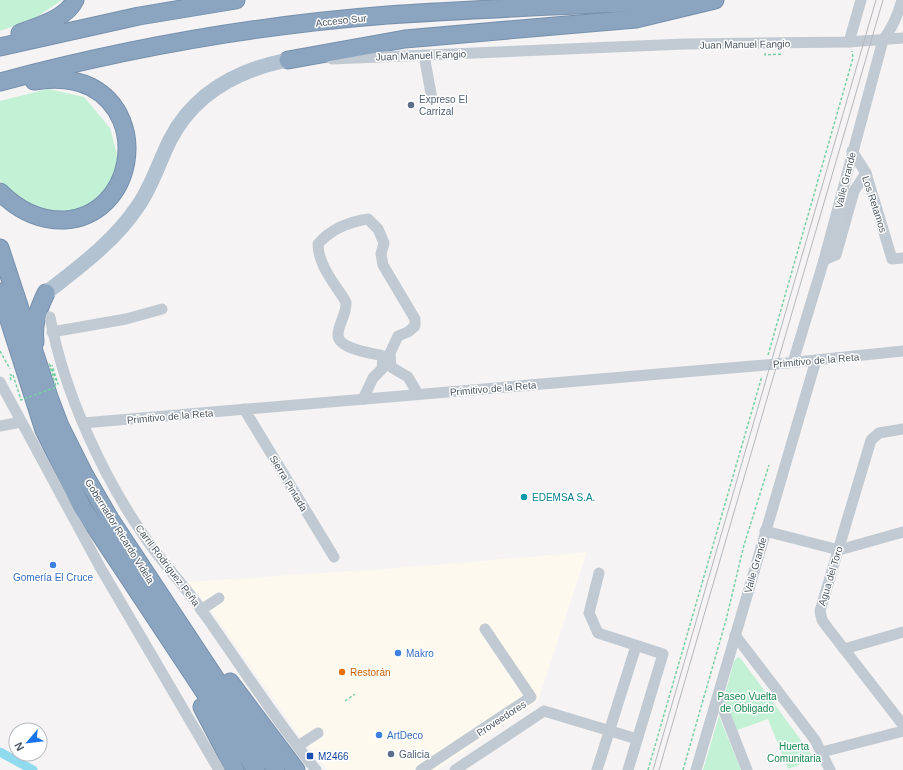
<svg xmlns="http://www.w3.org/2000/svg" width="903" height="770" viewBox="0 0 903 770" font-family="Arial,sans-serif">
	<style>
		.commercial { fill: #fdf9ef }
		.green { fill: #c3f1d5 }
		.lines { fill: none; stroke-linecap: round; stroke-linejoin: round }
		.canal { stroke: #90daee; stroke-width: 9 }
		.highway-casing { stroke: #7690ad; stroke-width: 19 }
		.path { stroke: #7ad0a6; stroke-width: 1.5; stroke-dasharray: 3 2; stroke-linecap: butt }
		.minor { stroke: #c1cad2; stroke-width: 11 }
		.major { stroke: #b3c2d1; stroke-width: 15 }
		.highway { stroke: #8ba5c1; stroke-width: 17 }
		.tram { stroke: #b5b8bd; stroke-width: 1 }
		.path-bridge { stroke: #7ad0a6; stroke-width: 1.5; stroke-dasharray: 3 2; stroke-linecap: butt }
		.service-dot { fill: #5c6f8a; stroke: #fff; stroke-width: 1.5 }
		.culture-dot { fill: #0f9aa8; stroke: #fff; stroke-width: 1.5 }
		.shop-dot { fill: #3f7fe0; stroke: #fff; stroke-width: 1.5 }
		.food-dot { fill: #e8710a; stroke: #fff; stroke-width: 1.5 }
		.transit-dot { fill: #1a4fb4; stroke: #fff; stroke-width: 1.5 }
		.labels { text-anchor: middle; stroke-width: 3; stroke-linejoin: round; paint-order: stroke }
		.street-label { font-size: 10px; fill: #4a5661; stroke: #fff }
		.service-label { font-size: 10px; fill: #4e5e75; stroke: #fff; text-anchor: start }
		.culture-label { font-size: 10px; fill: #0d838f; stroke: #fff; text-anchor: start }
		.shop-label { font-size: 10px; fill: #366cbe; stroke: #fff; text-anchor: start }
		.food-label { font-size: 10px; fill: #c56008; stroke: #fff; text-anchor: start }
		.park-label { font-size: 10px; fill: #17864f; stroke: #fff }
		.transit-label { font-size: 10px; fill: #164399; stroke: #fff; text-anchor: start }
	</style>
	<rect width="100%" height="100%" fill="#f5f3f3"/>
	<polygon class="commercial" points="587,552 538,701 437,770 327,770 304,742 208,606 187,582 397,568"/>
	<g class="green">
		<polygon points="0,0 62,0 32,20 0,31"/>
		<polygon points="48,89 84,97 110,128 119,162 108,190 92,205 73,212 54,214 31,207 2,184 0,180 0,101"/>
		<polygon points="738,657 741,659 815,759 788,769 768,719 737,730 724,698 734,661"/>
		<polygon points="719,716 741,770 703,770"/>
	</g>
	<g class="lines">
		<polyline class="canal" points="0,752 33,770"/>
		<g class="highway-casing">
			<g id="highway">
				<path d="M 20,33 C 38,26 66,19 75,0"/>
				<polyline points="0,47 139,16 236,0"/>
				<polyline points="288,60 405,39 636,19 715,0"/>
				<path d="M 0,82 C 127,48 257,25 388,15 C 488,8 588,5 688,0"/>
				<path d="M 0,192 C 18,210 39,221 65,220 C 133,215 150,118 91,87 C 73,78 53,78 34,81"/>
				<polyline points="0,248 49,397 60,426 84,474 110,519 276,770"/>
				<polyline points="0,292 44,430 82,507 256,770"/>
				<path d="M 35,342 C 33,323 38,310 46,293"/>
				<polyline points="230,682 296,770"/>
				<polyline points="202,707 235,770"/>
			</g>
		</g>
		<g class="path">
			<polyline points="765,53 765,55 781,54"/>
			<polyline points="0,351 10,369"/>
			<polyline points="768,355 853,58 852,51"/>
			<polyline points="11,380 10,375 12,375"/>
			<polyline points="345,701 355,694"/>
			<polyline points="648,770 762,376"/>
			<polyline points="683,770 726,620 744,545 769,465"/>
		</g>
		<g class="minor">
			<polyline points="849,42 861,0"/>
			<polyline points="424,55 432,99"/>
			<polyline points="332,59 685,44 849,42 903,38"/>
			<polyline points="852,151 866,173 892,259 903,258"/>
			<polyline points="824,260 836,255 854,191 866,173"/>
			<path d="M 50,317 C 64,393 104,480 149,543 C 167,568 188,590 205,615 C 242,667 276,721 316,770"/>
			<polyline points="52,332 126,319 162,309"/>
			<path d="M 793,362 L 824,260 L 883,40 C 893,27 898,15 902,0"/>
			<polyline points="0,382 100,567 219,770"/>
			<path d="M 363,399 L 373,378 L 382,369 L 383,356 C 372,353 338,349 338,335 C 338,324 347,314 346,302 C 335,284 318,265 318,244 C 331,229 348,222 368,219 L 378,229 L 384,243 L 381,254 L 383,265 L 415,319 L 415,326 L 408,332 L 398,336 L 390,353 L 391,367 L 408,377 L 418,394"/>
			<polyline points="244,409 334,557"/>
			<polyline points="83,423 777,364 903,351"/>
			<polyline points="0,426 21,422"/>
			<polyline points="903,429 879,433 871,440 820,611 822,620 827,627 903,725"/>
			<polyline points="765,531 839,550 903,532"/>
			<polyline points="599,573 589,613 598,633 663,654 628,770"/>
			<polyline points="201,610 219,598"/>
			<polyline points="735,635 815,740 830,770"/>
			<polyline points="844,649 903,632"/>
			<polyline points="718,696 747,770"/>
			<polyline points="298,746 318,733"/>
			<polyline points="822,752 903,731"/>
			<polyline points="421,770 531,697 485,629"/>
			<polyline points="455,770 544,711 637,739"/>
			<polyline points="597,770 636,646"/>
			<polyline points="696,770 816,360"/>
		</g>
		<path class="major" d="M 46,293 C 79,267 114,242 138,206 C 152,186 159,162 170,140 C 194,93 237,70 288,60"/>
		<use href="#highway" class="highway"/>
		<g class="tram">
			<polyline points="653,770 876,0"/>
			<polyline points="659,770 883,0"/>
		</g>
		<polyline class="path-bridge" points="13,375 21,400 56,387 49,363 58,384 52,365"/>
	</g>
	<g class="service-dot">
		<circle cx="411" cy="105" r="4"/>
		<circle cx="391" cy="754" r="4"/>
	</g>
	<circle class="culture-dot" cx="524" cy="497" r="4"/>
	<g class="shop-dot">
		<circle cx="53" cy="565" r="4"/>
		<circle cx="398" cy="653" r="4"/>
		<circle cx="379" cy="735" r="4"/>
	</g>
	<circle class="food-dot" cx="342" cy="672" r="4"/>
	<rect class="transit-dot" x="306" y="752" width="8" height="8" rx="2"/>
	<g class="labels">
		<g class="street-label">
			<text transform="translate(341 20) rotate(-6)" y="4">Acceso Sur</text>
			<text transform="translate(745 44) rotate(-1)" y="4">Juan Manuel Fangio</text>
			<text transform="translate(421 55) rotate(-2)" y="4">Juan Manuel Fangio</text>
			<text transform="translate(845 180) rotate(-76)" y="4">Valle Grande</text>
			<text transform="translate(875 204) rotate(72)" y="4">Los Retamos</text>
			<text transform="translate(816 360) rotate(-5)" y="4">Primitivo de la Reta</text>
			<text transform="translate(493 388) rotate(-5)" y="4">Primitivo de la Reta</text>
			<text transform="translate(170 416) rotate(-5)" y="4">Primitivo de la Reta</text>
			<text transform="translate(289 483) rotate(59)" y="4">Sierra Pintada</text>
			<text transform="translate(120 531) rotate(58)" y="4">Gobernador Ricardo Videla</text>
			<text transform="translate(168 565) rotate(53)" y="4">Carril Rodríguez Peña</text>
			<text transform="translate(755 565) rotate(-74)" y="4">Valle Grande</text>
			<text transform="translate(830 576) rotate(-73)" y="4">Agua del Toro</text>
			<text transform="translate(501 718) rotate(-33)" y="4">Proveedores</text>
		</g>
		<g class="service-label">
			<text x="419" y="103">Expreso El<tspan x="419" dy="12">Carrizal</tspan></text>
			<text x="399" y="758">Galicia</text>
		</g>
		<g class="culture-label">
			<text x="532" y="501">EDEMSA S.A.</text>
		</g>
		<g class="shop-label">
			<text x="53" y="581" text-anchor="middle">Gomería El Cruce</text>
			<text x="406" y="657">Makro</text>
			<text x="387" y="739">ArtDeco</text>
		</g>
		<g class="food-label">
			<text x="350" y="676">Restorán</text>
		</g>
		<g class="park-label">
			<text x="747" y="700">Paseo Vuelta<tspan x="747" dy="12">de Obligado</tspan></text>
			<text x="794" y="750">Huerta<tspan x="794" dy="12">Comunitaria</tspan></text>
		</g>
		<g class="transit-label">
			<text x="318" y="760">M2466</text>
		</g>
	</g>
	<g transform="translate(28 742) rotate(242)"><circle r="19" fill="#ffffff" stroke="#b7bbc0"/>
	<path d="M0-3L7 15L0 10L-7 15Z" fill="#1a73e8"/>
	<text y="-6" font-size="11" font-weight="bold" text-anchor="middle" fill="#4a5661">N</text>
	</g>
</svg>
